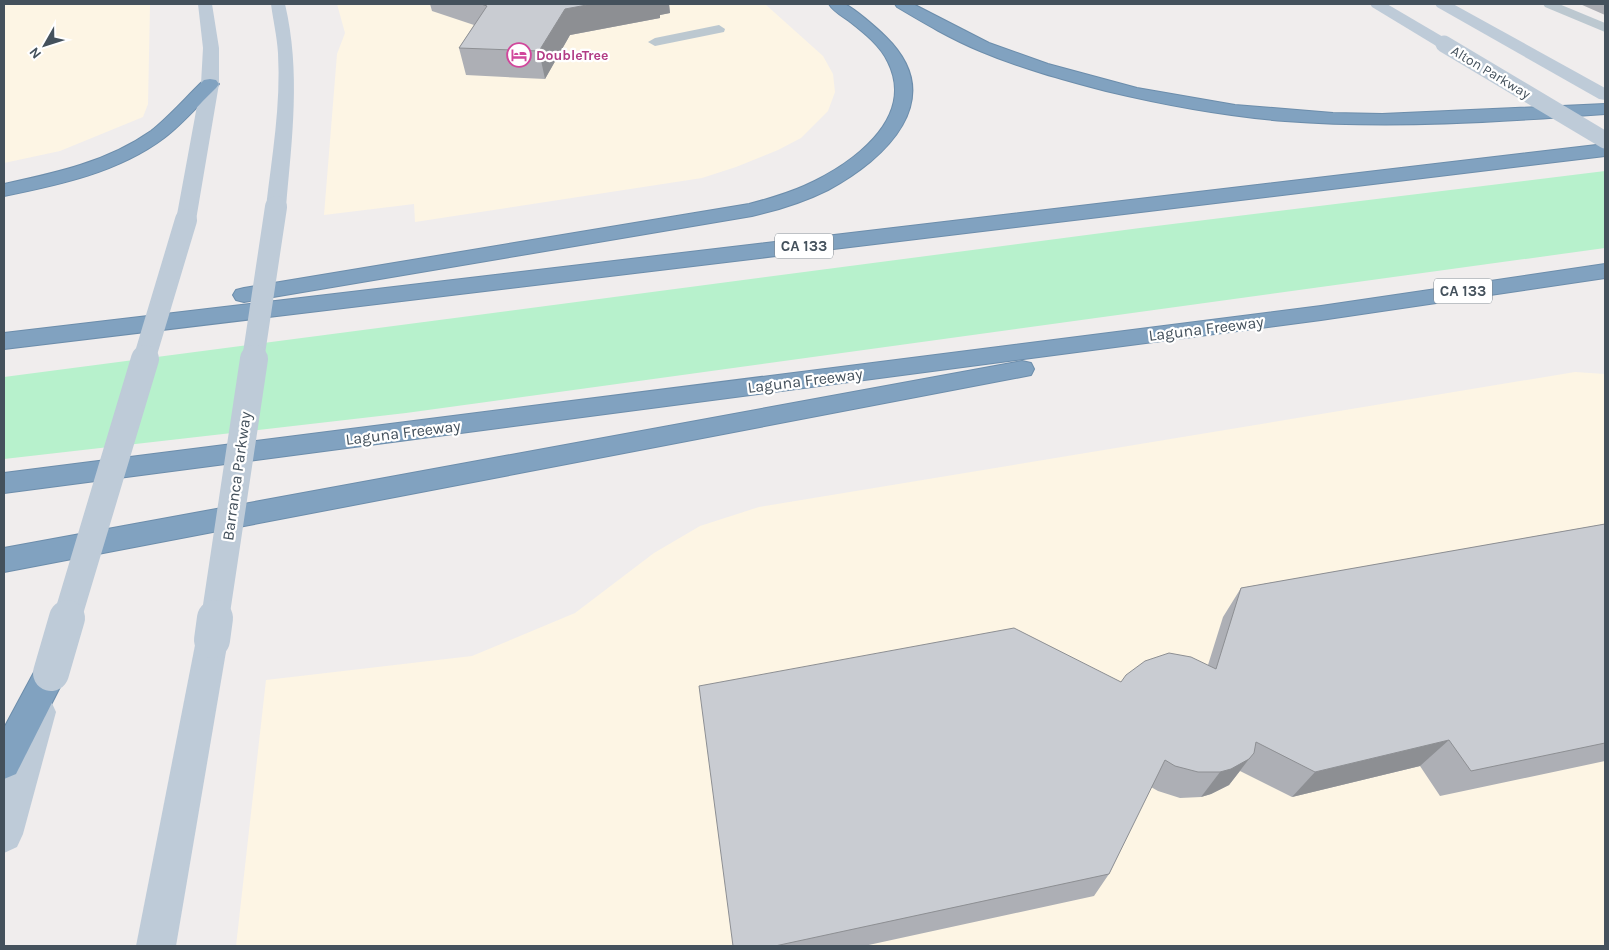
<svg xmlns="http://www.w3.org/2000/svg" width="1609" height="950" viewBox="0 0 1609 950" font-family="Karla,sans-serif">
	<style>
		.commercial { fill: #fdf5e4 }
		.green { fill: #b7f1cc }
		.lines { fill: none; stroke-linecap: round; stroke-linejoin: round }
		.motorway-casing { stroke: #6c8dab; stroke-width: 2 }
		.service { fill: #bcc8d0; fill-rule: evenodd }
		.secondary { fill: #becbd8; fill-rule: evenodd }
		.motorway { fill: #81a2c0; fill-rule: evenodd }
		.secondary-bridge-far3 { stroke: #becbd8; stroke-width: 17 }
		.secondary-bridge-far2 { stroke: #becbd8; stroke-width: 22 }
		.secondary-bridge-far1 { stroke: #becbd8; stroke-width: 28 }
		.secondary-bridge { stroke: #becbd8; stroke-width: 36 }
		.wall { fill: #adafb5 }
		.shaded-wall { fill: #8d8f93 }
		.building { fill: #c9ccd2; stroke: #8d8f93 }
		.labels { text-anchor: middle; stroke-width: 4.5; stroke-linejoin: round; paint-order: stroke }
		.far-hotel-label { font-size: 14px; font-weight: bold; fill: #b23c85; stroke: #fff; text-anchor: start }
		.far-street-label { font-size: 14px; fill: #44515c; stroke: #fff }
		.shield { fill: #fff; stroke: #7c858d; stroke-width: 1 }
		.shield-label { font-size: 15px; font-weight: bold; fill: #44515c }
		.street-label { font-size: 16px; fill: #44515c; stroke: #fff }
	</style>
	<rect width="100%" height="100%" fill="#f0eded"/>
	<g class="commercial">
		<polygon points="4,4 150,4 148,104 143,117 60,151 4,163"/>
		<polygon points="337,4 765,4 823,56 833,74 835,92 828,111 801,138 778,150 736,167 702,178 415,222 414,204 324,215 337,54 345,33"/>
		<polygon points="1575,372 1605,374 1605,946 236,946 266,680 472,656 575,613 654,553 700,526 759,507"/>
	</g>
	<polygon class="green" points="1605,171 1605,248 406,413 4,459 4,377 1140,228"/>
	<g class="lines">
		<g class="motorway-casing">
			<g id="motorway">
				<path d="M 829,4 C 833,4 839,3 844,4 C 852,6 879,30 886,37 C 949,99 886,159 828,190 C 804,202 778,210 752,216 L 244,302 L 236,300 L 233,295 L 236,290 L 244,288 L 749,204 C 768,199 786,194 804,186 C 849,166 917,120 888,62 C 880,45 863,32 849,21 C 842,16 833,11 829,4 Z"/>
				<path d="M 895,4 L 913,4 L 989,43 L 1048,64 L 1137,88 L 1235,105 L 1333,113 L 1382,114 L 1605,104 L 1605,114 C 1499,122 1391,129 1285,121 C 1224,116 1165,105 1106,91 C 1064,80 1020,68 980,51 C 951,39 924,23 897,7 Z"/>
				<path d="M 210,79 L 216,80 L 219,84 L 216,88 C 199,104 183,124 164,138 C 119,172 59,185 4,196 L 4,184 C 55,173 107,162 151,131 C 170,116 186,97 204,80 Z"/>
				<polygon points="1605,144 1605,156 4,349 4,333"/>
				<polygon points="1605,264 1605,278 1321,320 4,493 4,473 1321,306"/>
				<polygon points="1022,361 1031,363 1034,369 1031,375 4,572 4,548"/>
				<polygon points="51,658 63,663 67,673 16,774 4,779 4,728 39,663"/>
			</g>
		</g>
		<g class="service">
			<polygon points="1543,4 1559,4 1605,23 1605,32 1545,7"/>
			<polygon points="719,25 725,29 724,32 655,46 648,42 655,38"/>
		</g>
		<g class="secondary">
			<polygon points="198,4 212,4 219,48 219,84 196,220 193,224 186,226 179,224 176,220 201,84 203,48"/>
			<path d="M 271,4 L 285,4 C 301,72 292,139 286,207 L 283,211 L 276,213 L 269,211 L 266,207 C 272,156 281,105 278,53 C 277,36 273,20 271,4 Z"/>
			<polygon points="1370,4 1387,4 1450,41 1452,44 1450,47 1438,47 1372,7"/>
			<polygon points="1435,4 1453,4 1605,88 1605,100 1599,99 1437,7"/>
			<polygon points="212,626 223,630 228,640 176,946 136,946 196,640 201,630"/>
			<polygon points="39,697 51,701 56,712 23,834 17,847 4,853 4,773 27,701"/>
		</g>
		<use href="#motorway" class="motorway"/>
		<polyline class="secondary-bridge-far3" points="1444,44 1605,140"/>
		<g class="secondary-bridge-far2">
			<polyline points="144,360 186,220"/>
			<polyline points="253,360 276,207"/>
		</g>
		<g class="secondary-bridge-far1">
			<polyline points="67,619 145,359"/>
			<polyline points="215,619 254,359"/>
		</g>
		<g class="secondary-bridge">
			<polyline points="212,640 215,618"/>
			<polyline points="51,673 67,618"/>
		</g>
	</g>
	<g class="wall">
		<polygon points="430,4 669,4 670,13 660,15 660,18 570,35 545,79 466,75 459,48 474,25 432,11"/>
		<polygon points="1580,4 1605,4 1605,15"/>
		<polygon points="1605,524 1605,761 1440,796 1420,766 1292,797 1240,771 1229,785 1211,794 1201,797 1180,798 1158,791 1151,787 1109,874 1094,896 864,946 733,946 1121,682 1208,665 1223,617 1241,588"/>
	</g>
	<g class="shaded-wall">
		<polygon points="592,4 669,4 670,13 660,15 660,18 570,35 545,79 539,51 565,9"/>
		<polygon points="1449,740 1420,766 1292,797 1315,772"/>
		<polygon points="1249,759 1229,785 1211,794 1201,797 1220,772"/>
	</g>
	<g class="building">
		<polygon points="481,4 592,4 565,9 539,51 459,48 487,6"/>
		<polygon points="1605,524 1605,743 1471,771 1449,740 1315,772 1256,742 1254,753 1249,759 1231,769 1220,772 1198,772 1175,766 1165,760 1109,874 775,946 733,946 699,686 1014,628 1121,682 1126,675 1145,661 1169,653 1191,657 1216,669 1241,588"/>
	</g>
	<defs>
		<g id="hotel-ring" transform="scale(1.25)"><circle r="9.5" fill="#fff" stroke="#d1479c" stroke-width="1.5"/><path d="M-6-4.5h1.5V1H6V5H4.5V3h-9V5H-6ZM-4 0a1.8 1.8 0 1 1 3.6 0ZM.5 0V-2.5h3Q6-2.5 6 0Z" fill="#d1479c"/></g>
	</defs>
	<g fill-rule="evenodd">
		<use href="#hotel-ring" x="519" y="55"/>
	</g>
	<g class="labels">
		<g class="far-hotel-label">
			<text x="536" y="60">DoubleTree</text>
		</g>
		<g class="far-street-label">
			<text transform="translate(1491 72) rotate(31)" y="5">Alton Parkway</text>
		</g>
		<g class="shield">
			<rect x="775" y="233.5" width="58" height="25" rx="4"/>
			<rect x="1434" y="278.5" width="58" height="25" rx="4"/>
		</g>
		<g class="shield-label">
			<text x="804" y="251">CA 133</text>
			<text x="1463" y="296">CA 133</text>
		</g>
		<g class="street-label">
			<text transform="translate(1206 328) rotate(-7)" y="6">Laguna Freeway</text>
			<text transform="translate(805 380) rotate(-7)" y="6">Laguna Freeway</text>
			<text transform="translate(403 432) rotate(-7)" y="6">Laguna Freeway</text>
			<text transform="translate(236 476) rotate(-82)" y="6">Barranca Parkway</text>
		</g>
	</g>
	<rect width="1609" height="950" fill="none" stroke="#44515c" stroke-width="10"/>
	<g transform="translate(45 45) rotate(231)" stroke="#ffffff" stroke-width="4" paint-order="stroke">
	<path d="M0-4L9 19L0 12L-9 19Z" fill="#44515c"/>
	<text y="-8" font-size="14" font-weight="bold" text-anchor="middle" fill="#44515c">N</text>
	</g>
</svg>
